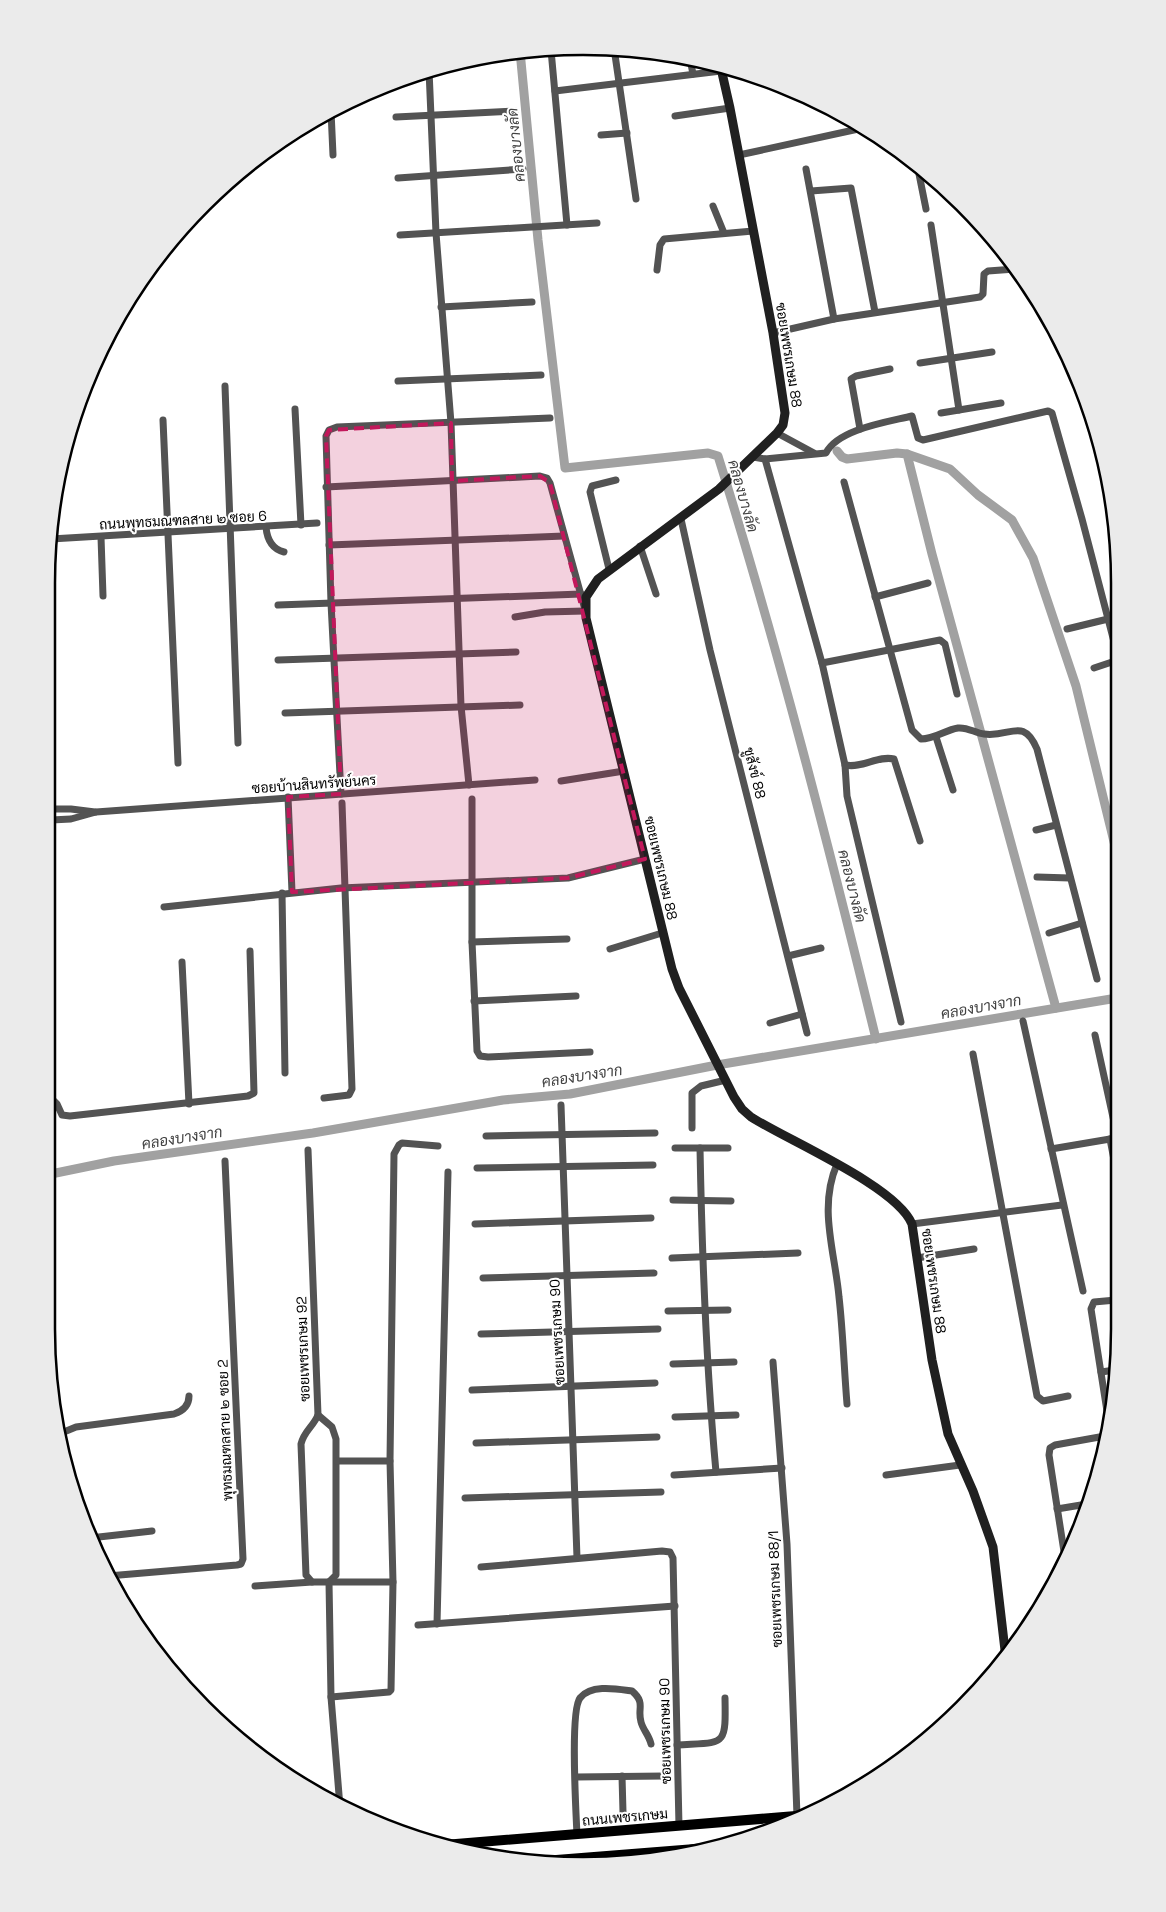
<svg xmlns="http://www.w3.org/2000/svg" width="1166" height="1912" viewBox="0 0 1166 1912" font-family="'Space Grotesk',Sarabun,sans-serif">
	<style>
		.lines { fill: none; stroke-linecap: round; stroke-linejoin: round }
		.canal { stroke: #a1a1a1; stroke-width: 9 }
		.street { stroke: #535353; stroke-width: 7 }
		.secondary { stroke: #202020; stroke-width: 9 }
		.primary { stroke: #000; stroke-width: 10 }
		.marked { fill: #c2185b; fill-opacity: 0.2; stroke: #c2185b; stroke-width: 4; stroke-dasharray: 10 6; stroke-linejoin: round }
		.labels { text-anchor: middle; stroke-width: 4; stroke-linejoin: round; paint-order: stroke }
		.street-label { font-size: 14px; fill: #000; stroke: #fff }
		.water-label { font-size: 15px; font-style: italic; fill: #424242; stroke: #fff }
		.rim { fill: none; stroke: #000; stroke-width: 2.5 }
	</style>
	<rect width="100%" height="100%" fill="#fff"/>
	<g class="lines">
		<g class="canal">
			<path d="M 520,51 L 538,240 L 565,468 L 708,453 L 718,456 C 778,648 828,843 876,1039"/>
			<polyline points="837,451 842,457 847,459 897,453 907,454 932,554 1056,1008"/>
			<polyline points="907,454 950,469 978,495 1012,520 1033,558 1076,686 1117,854"/>
			<polyline points="51,1174 114,1161 313,1133 503,1100 570,1094 717,1065 1117,998"/>
		</g>
		<g class="street">
			<polyline points="614,48 636,199"/>
			<polyline points="551,50 567,225"/>
			<polyline points="690,59 693,74"/>
			<polyline points="429,70 436,233 451,423 461,706 469,785"/>
			<polyline points="555,91 721,71"/>
			<polyline points="331,111 333,155"/>
			<polyline points="675,116 730,108"/>
			<polyline points="396,117 515,111"/>
			<polyline points="601,135 627,133"/>
			<polyline points="739,155 863,128"/>
			<polyline points="920,167 919,174 926,209"/>
			<polyline points="806,169 834,319"/>
			<polyline points="398,178 523,169"/>
			<polyline points="811,191 851,188 875,312"/>
			<polyline points="713,206 724,233"/>
			<polyline points="931,225 959,410"/>
			<polyline points="400,235 597,223"/>
			<polyline points="657,270 660,245 664,239 753,231"/>
			<polyline points="441,307 532,302"/>
			<polyline points="773,333 834,319 980,297 983,294 984,274 988,271 1015,269"/>
			<polyline points="920,363 992,352"/>
			<polyline points="398,381 541,375"/>
			<polyline points="225,386 238,743"/>
			<polyline points="295,409 301,525"/>
			<polyline points="941,413 1001,403"/>
			<polyline points="163,420 178,763"/>
			<polyline points="860,429 851,379 856,376 890,369"/>
			<polyline points="777,433 814,453"/>
			<polyline points="753,457 765,459 822,663 845,765 847,796 901,1022"/>
			<path d="M 765,459 L 826,453 C 838,429 888,422 912,416 L 918,438 L 923,440 L 1048,411 L 1052,413 L 1082,519 L 1118,657"/>
			<path d="M 844,482 L 912,730 L 921,739 C 935,739 945,730 958,728 C 968,727 975,733 984,734 C 1010,738 1023,716 1037,749 L 1097,979"/>
			<polyline points="326,487 540,476 547,478 550,483 584,606"/>
			<polyline points="681,519 710,650 807,1033"/>
			<path d="M 266,527 C 267,539 272,549 284,552"/>
			<polyline points="101,537 103,596"/>
			<polyline points="51,539 317,523"/>
			<polyline points="329,545 564,536"/>
			<polyline points="640,546 656,594"/>
			<polyline points="609,569 590,492 592,486 616,480"/>
			<polyline points="875,597 928,583"/>
			<polyline points="278,605 581,594"/>
			<polyline points="515,617 545,612 585,611"/>
			<polyline points="1067,629 1108,619"/>
			<polyline points="278,660 516,652"/>
			<polyline points="822,663 940,640 945,644 957,694"/>
			<polyline points="1094,668 1118,660"/>
			<polyline points="285,713 520,705"/>
			<polyline points="936,737 953,790"/>
			<path d="M 845,765 C 862,769 878,755 894,759 L 920,841"/>
			<polyline points="561,781 624,771"/>
			<polyline points="341,794 331,603 326,436 329,430 337,427 550,418"/>
			<polyline points="288,797 292,892"/>
			<polyline points="472,799 472,942 477,1051 480,1056 488,1057 590,1052"/>
			<polyline points="51,809 71,809 95,812"/>
			<polyline points="51,820 71,819 96,812 535,780"/>
			<polyline points="1036,830 1056,825"/>
			<polyline points="1037,877 1070,878"/>
			<polyline points="282,893 285,1073"/>
			<polyline points="164,907 341,888 568,878 645,859"/>
			<polyline points="1049,933 1082,923"/>
			<polyline points="472,942 567,939"/>
			<polyline points="610,949 662,933"/>
			<polyline points="788,956 821,948"/>
			<polyline points="182,962 189,1104"/>
			<polyline points="474,1001 576,996"/>
			<polyline points="1023,1021 1083,1291"/>
			<polyline points="770,1023 802,1014"/>
			<polyline points="1095,1035 1116,1131"/>
			<polyline points="973,1054 1037,1396 1043,1401 1068,1396"/>
			<polyline points="51,1098 57,1104 62,1115 70,1116 248,1096 254,1093 250,951"/>
			<polyline points="324,1098 349,1095 352,1089 342,803"/>
			<polyline points="561,1105 577,1558"/>
			<polyline points="692,1128 692,1093 701,1086 726,1080"/>
			<polyline points="486,1136 655,1133"/>
			<polyline points="1110,1139 1116,1170"/>
			<polyline points="675,1148 728,1148"/>
			<path d="M 700,1148 C 702,1256 706,1364 716,1472"/>
			<polyline points="1051,1149 1116,1138"/>
			<path d="M 308,1150 L 318,1415 C 313,1427 304,1431 301,1444 L 306,1575 L 312,1582 L 329,1582 L 331,1697 L 340,1807"/>
			<path d="M 837,1164 C 818,1208 835,1252 839,1297 C 843,1332 844,1368 847,1404"/>
			<polyline points="477,1168 653,1165"/>
			<polyline points="673,1200 731,1201"/>
			<polyline points="475,1224 651,1218"/>
			<polyline points="912,1224 1062,1205"/>
			<polyline points="672,1258 798,1253"/>
			<polyline points="917,1258 974,1249"/>
			<polyline points="483,1278 654,1273"/>
			<polyline points="668,1311 728,1310"/>
			<polyline points="481,1334 658,1329"/>
			<polyline points="773,1362 787,1544 797,1816"/>
			<polyline points="673,1364 734,1362"/>
			<polyline points="1101,1372 1115,1370"/>
			<polyline points="472,1390 655,1383"/>
			<polyline points="318,1415 332,1427 336,1439 336,1575 329,1582"/>
			<polyline points="675,1417 736,1415"/>
			<polyline points="1109,1424 1091,1309 1094,1302 1116,1300"/>
			<path d="M 59,1434 L 76,1427 L 174,1414 C 183,1411 189,1406 189,1396"/>
			<polyline points="476,1443 657,1437"/>
			<polyline points="337,1461 390,1461 394,1154 399,1145 402,1143 438,1146"/>
			<polyline points="674,1475 782,1468"/>
			<polyline points="886,1475 960,1465"/>
			<polyline points="465,1498 661,1492"/>
			<polyline points="1057,1509 1087,1504"/>
			<polyline points="90,1538 152,1531"/>
			<polyline points="1065,1558 1049,1455 1050,1448 1055,1445 1105,1436"/>
			<polyline points="481,1567 662,1551 670,1552 673,1558 679,1826"/>
			<polyline points="108,1576 237,1565 241,1564 243,1559 225,1161"/>
			<polyline points="329,1582 393,1582 390,1461"/>
			<polyline points="255,1586 312,1582"/>
			<polyline points="437,1624 448,1172"/>
			<polyline points="418,1625 675,1606"/>
			<polyline points="331,1697 389,1692 391,1690 393,1582"/>
			<path d="M 677,1745 C 725,1742 726,1748 725,1698"/>
			<polyline points="622,1776 623,1812"/>
			<polyline points="576,1777 664,1776"/>
			<path d="M 577,1835 C 576,1812 570,1711 580,1698 C 591,1684 617,1689 632,1691 C 646,1703 637,1708 641,1722 C 643,1730 649,1735 651,1744"/>
		</g>
		<path class="secondary" d="M 720,64 L 730,108 L 773,333 L 785,413 L 783,425 L 777,433 L 719,489 L 598,579 L 586,597 L 586,618 L 672,969 L 679,988 L 734,1097 L 742,1109 L 751,1117 C 789,1141 896,1186 912,1224 L 932,1360 L 948,1434 L 973,1491 L 993,1547 L 1006,1659"/>
		<g class="primary">
			<polyline points="444,1845 808,1815"/>
			<polyline points="531,1862 708,1848"/>
		</g>
	</g>
	<path class="marked" d="M 451,423 L 452,481 L 540,476 L 550,483 L 645,859 L 568,878 L 292,892 L 288,797 L 341,794 L 326,436 L 329,430 Z"/>
	<g class="labels">
		<g class="street-label">
			<text transform="translate(789 355) rotate(81)" y="5">ซอยเพชรเกษม 88</text>
			<text transform="translate(183 520) rotate(-3)" y="5">ถนนพุทธมณฑลสาย ๒ ซอย 6</text>
			<text transform="translate(755 773) rotate(76)" y="5">ชูสังข์ 88</text>
			<text transform="translate(314 784) rotate(-4)" y="5">ซอยบ้านสินทรัพย์นคร</text>
			<text transform="translate(661 868) rotate(77)" y="5">ซอยเพชรเกษม 88</text>
			<text transform="translate(934 1281) rotate(82)" y="5">ซอยเพชรเกษม 88</text>
			<text transform="translate(557 1332) rotate(-93)" y="5">ซอยเพชรเกษม 90</text>
			<text transform="translate(303 1349) rotate(-92)" y="5">ซอยเพชรเกษม 92</text>
			<text transform="translate(225 1430) rotate(-92)" y="5">พุทธมณฑลสาย ๒ ซอย 2</text>
			<text transform="translate(775 1589) rotate(-92)" y="5">ซอยเพชรเกษม 88/1</text>
			<text transform="translate(665 1731) rotate(-91)" y="5">ซอยเพชรเกษม 90</text>
			<text transform="translate(625 1817) rotate(-5)" y="5">ถนนเพชรเกษม</text>
		</g>
		<g class="water-label">
			<text transform="translate(516 145) rotate(-96)" y="5">คลองบางลัด</text>
			<text transform="translate(743 496) rotate(74)" y="5">คลองบางลัด</text>
			<text transform="translate(852 886) rotate(76)" y="5">คลองบางลัด</text>
			<text transform="translate(981 1007) rotate(-10)" y="5">คลองบางจาก</text>
			<text transform="translate(582 1076) rotate(-9)" y="5">คลองบางจาก</text>
			<text transform="translate(182 1138) rotate(-9)" y="5">คลองบางจาก</text>
		</g>
	</g>
	<path d="M0 0H1166V1912H0ZM583 55H583A528 528 0 0 1 1111 583V1329A528 528 0 0 1 583 1857H583A528 528 0 0 1 55 1329V583A528 528 0 0 1 583 55Z" fill="#ebebeb" fill-rule="evenodd"/>
	<path class="rim" d="M583 55H583A528 528 0 0 1 1111 583V1329A528 528 0 0 1 583 1857H583A528 528 0 0 1 55 1329V583A528 528 0 0 1 583 55Z"/>
</svg>
